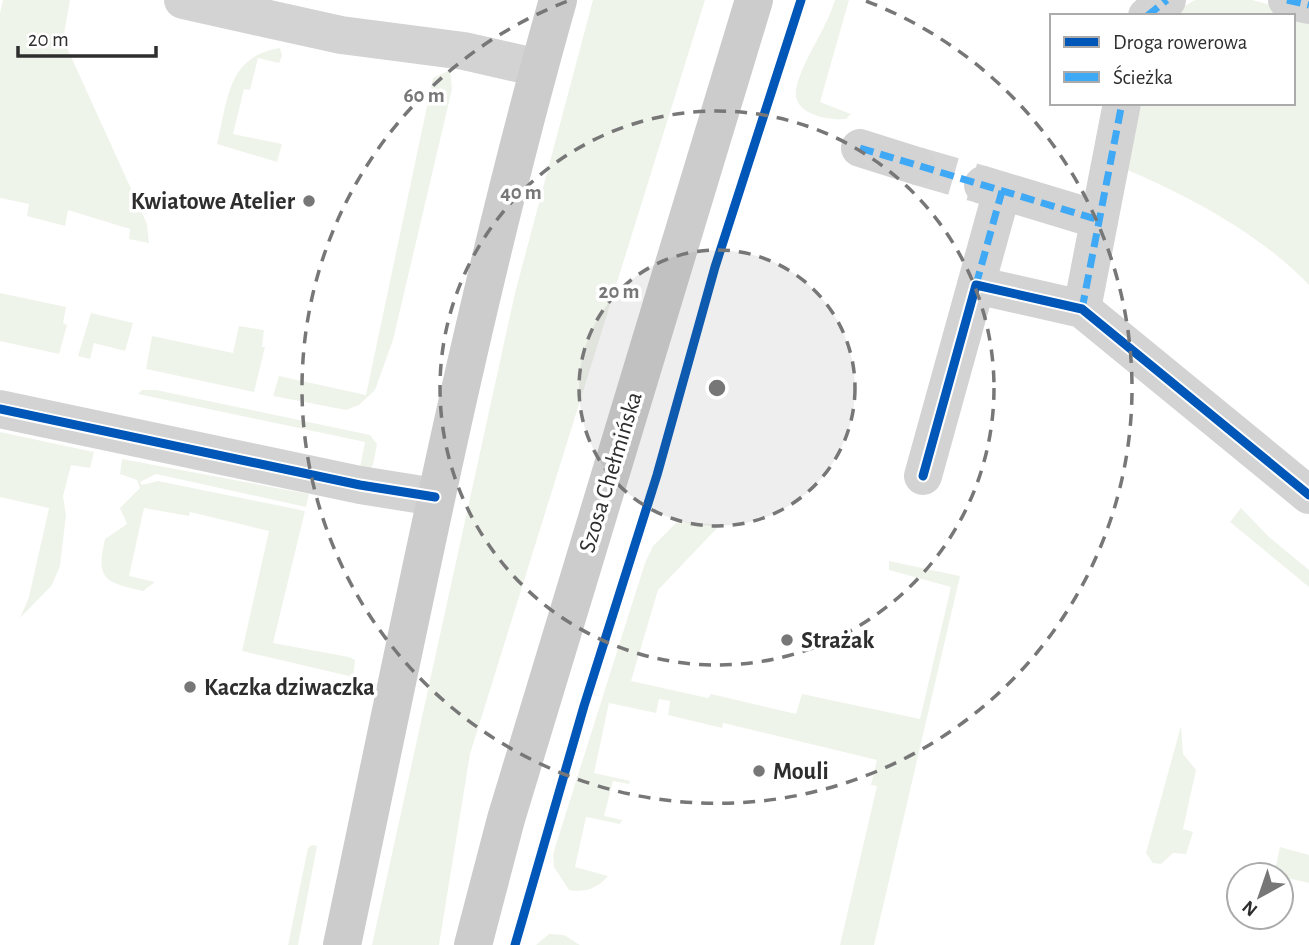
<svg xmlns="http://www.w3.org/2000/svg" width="1309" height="945" viewBox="0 0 1309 945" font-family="'Alegreya Sans',sans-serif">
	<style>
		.green { fill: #eff4eb }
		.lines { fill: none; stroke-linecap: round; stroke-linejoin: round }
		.minor-tunnel { stroke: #d5d5d5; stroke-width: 38; stroke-dasharray: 38 19; stroke-linecap: butt }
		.minor { stroke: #d3d3d3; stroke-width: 38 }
		.secondary { stroke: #ccc; stroke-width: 38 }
		.quiet { stroke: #3fa9f5; stroke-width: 7; stroke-dasharray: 14 7; stroke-linecap: butt }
		.cycleway-casing { stroke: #fff; stroke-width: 13 }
		.cycleway { stroke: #0057b8; stroke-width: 9 }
		.ring { fill: none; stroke: #777; stroke-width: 3.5; stroke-dasharray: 12 9 }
		.poi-dot { fill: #777; stroke: #fff; stroke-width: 2.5 }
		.labels { text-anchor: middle; stroke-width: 7; stroke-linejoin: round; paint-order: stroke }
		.poi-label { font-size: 24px; font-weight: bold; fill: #2e2e2e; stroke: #fff; text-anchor: start }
		.street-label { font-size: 24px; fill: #2e2e2e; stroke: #fff }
		.centre { fill: #777; stroke: #fff; stroke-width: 3.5 }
		.ring-label { font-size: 21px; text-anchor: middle; font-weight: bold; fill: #777; stroke: #fff; stroke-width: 7; stroke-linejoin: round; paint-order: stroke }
	</style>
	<rect width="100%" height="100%" fill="#fff"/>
	<g class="green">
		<polygon points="3,0 70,0 63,39 147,224 149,243 129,239 130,229 68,210 65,226 27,216 29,204 0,198 0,13"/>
		<polygon points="593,0 705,0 470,754 439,945 372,945 515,293"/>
		<path d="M 835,0 L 849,0 L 820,102 L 851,114 L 846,119 C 826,121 788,113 797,85 C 805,56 826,30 835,0 Z"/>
		<path d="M 1195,0 L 1252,0 L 1309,15 L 1309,285 C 1258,232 1190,197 1123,168 L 1131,103 L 1293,103 L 1293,16 L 1168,16 Z"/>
		<path d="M 280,48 L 282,56 L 279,63 L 258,58 L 250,90 L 244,89 L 233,134 L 282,144 L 277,162 L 217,144 C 228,100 227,56 280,48 Z"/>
		<polygon points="450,70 452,89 393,340 375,390 359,405 346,410 273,396 279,376 366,395 433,78"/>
		<polygon points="0,293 66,307 63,323 67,325 59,354 0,341"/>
		<polygon points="91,313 133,323 125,351 94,343 90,359 78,356"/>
		<polygon points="239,326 264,330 262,347 265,347 254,392 146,369 152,336 233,353"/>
		<polygon points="142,390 156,390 370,435 377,444 373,465 367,473 360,467 365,442 138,394"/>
		<polygon points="0,432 94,452 90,468 71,465 63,496 66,515 60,566 52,585 20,618 29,597 49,508 0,497"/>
		<path d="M 122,459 L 309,494 L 306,507 L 156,474 L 140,482 L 142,485 L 158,481 L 305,511 L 273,643 L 349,657 L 355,660 L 353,677 L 242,651 L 269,531 L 190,512 L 189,516 L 144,508 L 129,576 L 155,582 L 143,591 C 106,582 95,581 105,539 L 127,524 L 120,508 L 140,488 L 137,480 L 120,474 Z"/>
		<polygon points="1241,508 1269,537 1309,570 1309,587 1230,522"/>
		<path d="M 678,521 L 720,525 L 658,590 L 631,681 L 708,698 L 711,694 L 796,714 L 802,694 L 920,719 L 951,587 L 889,570 L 889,561 L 960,576 L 874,945 L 840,945 L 877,786 L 871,785 L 877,760 L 723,723 L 722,728 L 668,715 L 670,701 L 659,699 L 656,713 L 609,703 L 594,773 L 630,781 L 629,784 L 613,781 L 604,816 L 622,820 L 620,824 L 586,817 L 575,867 L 608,876 C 598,888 585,893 569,890 L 554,867 L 553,854 L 645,563 L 653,546 Z"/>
		<polygon points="1181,726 1183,754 1196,770 1183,829 1193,832 1186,854 1173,853 1161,864 1153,863 1146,853"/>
		<polygon points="312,845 317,846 298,945 288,945 308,848"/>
		<polygon points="1280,847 1309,855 1309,883 1274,875"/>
		<polygon points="549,934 564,935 580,945 536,945"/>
	</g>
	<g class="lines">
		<polyline class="minor-tunnel" points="917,166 983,185"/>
		<g class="minor">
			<polyline points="183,0 341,35 464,51 539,68"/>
			<polyline points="1287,0 1309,5"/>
			<polyline points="1147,16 1167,0"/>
			<polyline points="860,148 917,166"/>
			<polyline points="983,185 1099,220"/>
			<polyline points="976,285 1002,191"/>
			<polyline points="1082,309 1122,103"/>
			<polyline points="0,409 360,485 435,497"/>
			<polyline points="923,476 976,285 1082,309 1309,495"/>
		</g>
		<g class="secondary">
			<path d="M 342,945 C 409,629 470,311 558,0"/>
			<polyline points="473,945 506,819 754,0"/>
		</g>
		<g class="quiet">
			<polyline points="1287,0 1309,5"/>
			<polyline points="1147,16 1167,0"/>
			<polyline points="860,148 1099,220"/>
			<polyline points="976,285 1002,191"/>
			<polyline points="1082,309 1122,103"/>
		</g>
		<g class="cycleway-casing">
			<g id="cycleway">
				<polyline points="0,409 360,485 435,497"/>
				<polyline points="923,476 976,285 1082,309 1309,495"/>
				<polyline points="515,945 584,706 657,475 715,267 801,0"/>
			</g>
		</g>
		<use href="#cycleway" class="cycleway"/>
	</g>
	<circle cx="717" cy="388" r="138" fill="#777" fill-opacity=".12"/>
	<g class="ring">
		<circle cx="717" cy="388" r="138"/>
		<circle cx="717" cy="388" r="277"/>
		<path d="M866 1A415 415 0 1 1 568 1"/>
	</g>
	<g class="poi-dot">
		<circle cx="309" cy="201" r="7"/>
		<circle cx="787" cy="640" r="7"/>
		<circle cx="190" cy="687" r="7"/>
		<circle cx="759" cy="771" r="7"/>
	</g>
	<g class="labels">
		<g class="poi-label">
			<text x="295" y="209" text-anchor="end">Kwiatowe Atelier</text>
			<text x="801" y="648">Strażak</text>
			<text x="204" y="695">Kaczka dziwaczka</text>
			<text x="773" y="779">Mouli</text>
		</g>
		<g class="street-label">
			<text transform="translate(610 472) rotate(-73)" y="8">Szosa Chełmińska</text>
		</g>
	</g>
	<circle cx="717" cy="388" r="10" class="centre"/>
	<g class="ring-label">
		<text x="424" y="102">60 m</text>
		<text x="521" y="199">40 m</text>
		<text x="619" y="298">20 m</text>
	</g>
	<rect x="1050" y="14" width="245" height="91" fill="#ffffff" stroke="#ababab" stroke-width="2"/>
	<rect x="1064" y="37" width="35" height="10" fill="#0057b8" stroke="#ababab" stroke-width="2"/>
	<text x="1113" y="49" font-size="21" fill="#2e2e2e">Droga rowerowa</text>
	<rect x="1064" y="72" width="35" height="10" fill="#3fa9f5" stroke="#ababab" stroke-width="2"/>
	<text x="1113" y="84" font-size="21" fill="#2e2e2e">Ścieżka</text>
	<g transform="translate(1260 896) rotate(220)"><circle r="33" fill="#ffffff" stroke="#ababab" stroke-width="2"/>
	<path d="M0-5L12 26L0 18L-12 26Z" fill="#777777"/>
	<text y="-10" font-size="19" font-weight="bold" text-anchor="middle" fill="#2e2e2e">N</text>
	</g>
	<path d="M18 46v10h138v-10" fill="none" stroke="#2e2e2e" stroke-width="3.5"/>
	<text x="28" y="46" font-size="21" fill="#2e2e2e" stroke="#ffffff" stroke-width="5" paint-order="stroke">20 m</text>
</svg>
